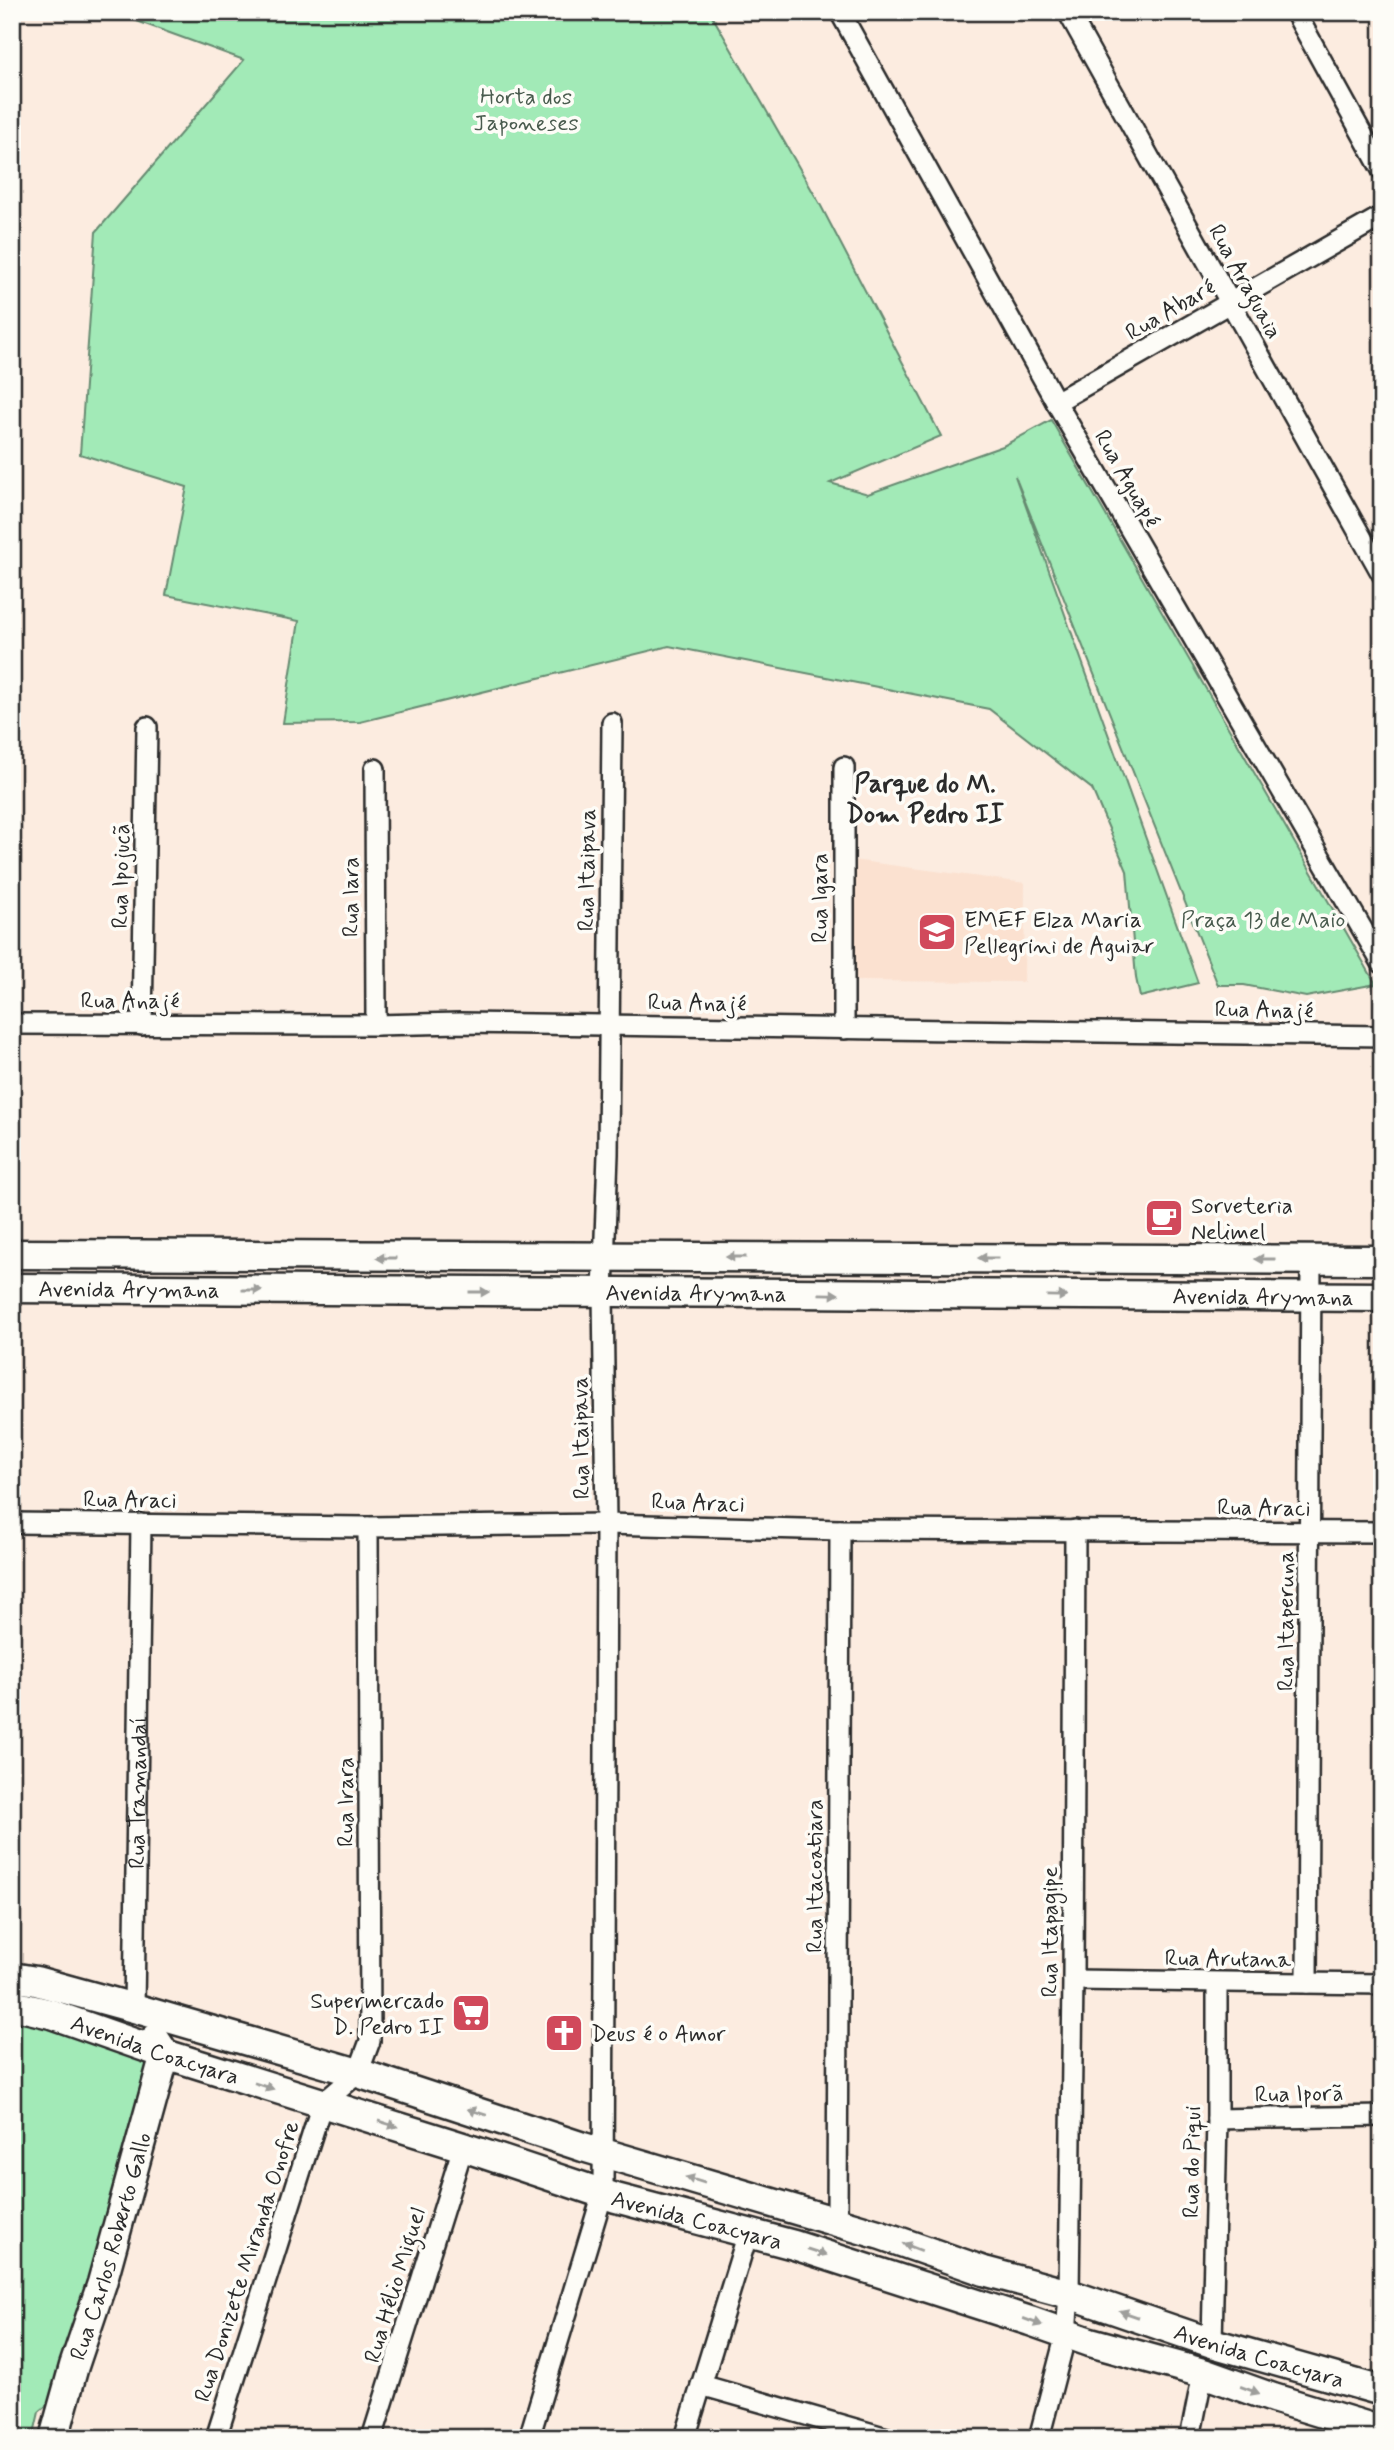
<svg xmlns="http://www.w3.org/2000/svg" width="1394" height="2450" viewBox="0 0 1394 2450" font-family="Mynerve,sans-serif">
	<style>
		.built { fill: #fbe1d0 }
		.green { fill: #a2eab7; stroke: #668a71; stroke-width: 2 }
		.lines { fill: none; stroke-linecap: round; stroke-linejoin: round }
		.street-casing { stroke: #2b2b2b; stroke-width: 24 }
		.secondary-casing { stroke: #2b2b2b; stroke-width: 33 }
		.street { stroke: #fdfcf7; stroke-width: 19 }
		.secondary { stroke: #fdfcf7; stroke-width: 28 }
		.oneway { fill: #9e9e9b }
		.labels { text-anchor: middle; stroke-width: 7; stroke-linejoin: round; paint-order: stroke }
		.park-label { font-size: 23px; fill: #495b4e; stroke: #fdfcf7 }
		.street-label { font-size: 23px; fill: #2b2b2b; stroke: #fdfcf7 }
		.poi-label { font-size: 23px; fill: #2b2b2b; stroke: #fdfcf7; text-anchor: start }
		.quarter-label { font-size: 26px; font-weight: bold; fill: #2b2b2b; stroke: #fdfcf7 }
	</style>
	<rect width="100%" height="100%" fill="#fcece0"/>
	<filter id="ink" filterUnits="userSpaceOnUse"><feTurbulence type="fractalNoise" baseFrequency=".0143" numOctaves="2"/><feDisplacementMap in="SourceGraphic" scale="14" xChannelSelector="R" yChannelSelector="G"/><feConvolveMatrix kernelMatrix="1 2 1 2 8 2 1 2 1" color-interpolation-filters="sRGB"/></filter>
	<g filter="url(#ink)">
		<polygon class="built" points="853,860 1025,883 1024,982 847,981"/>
		<g class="green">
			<polygon points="112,12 710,12 821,206 941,436 830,483 868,494 1003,446 1051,420 1376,984 1306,997 1244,985 1218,985 1015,476 1198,983 1140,997 1136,978 1127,871 1092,789 989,709 669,646 360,722 283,723 299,621 166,595 187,487 80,454 96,232 244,60"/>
			<polygon points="12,2015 153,2057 62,2392 39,2412 33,2438 12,2438"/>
		</g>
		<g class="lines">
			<g class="street-casing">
				<g id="street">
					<polyline points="840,12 1056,402 1382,963"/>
					<polyline points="1068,12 1382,574"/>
					<polyline points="1295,12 1382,170"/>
					<polyline points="1056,402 1382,216"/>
					<polyline points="375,769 376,1025"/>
					<polyline points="12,1024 376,1025 460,1023 1382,1036"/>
					<polyline points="142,1025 147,727"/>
					<polyline points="844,1029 844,767"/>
					<polyline points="12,1523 368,1527 606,1524 840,1530 1382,1532"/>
					<polyline points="1073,1980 1382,1984"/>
					<polyline points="1307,1983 1311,1259"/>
					<path id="s1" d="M 134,2008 L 141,1524"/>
					<polyline points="1217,2119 1382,2116"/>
					<polyline points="837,2222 840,1530"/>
					<polyline points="1212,2343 1217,2119 1217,1983"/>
					<polyline points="701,2385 887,2438"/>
					<polyline points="216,2438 322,2104 358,2073 370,2041 368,1527"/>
					<polyline points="372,2438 463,2147"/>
					<polyline points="529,2438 603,2193 606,1524 603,1292 608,1154 612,723"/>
					<polyline points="685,2438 748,2233"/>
					<polyline points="1039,2438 1066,2334 1069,2294 1073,1980 1075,1530"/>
					<polyline points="1190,2438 1203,2373"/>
				</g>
			</g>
			<g class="secondary-casing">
				<g id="secondary">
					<path d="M 12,1254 C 469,1260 925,1254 1382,1260"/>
					<path id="s2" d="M 12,1288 L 1382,1297"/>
					<path id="s3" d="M 12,1977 L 36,1981 L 134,2008 L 358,2073 L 583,2147 L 881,2235 L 984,2271 L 1069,2294 L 1212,2343 L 1382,2391"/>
					<path id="s4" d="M 12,2005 L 51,2014 L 165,2054 L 463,2147 L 616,2198 L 794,2245 L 1030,2321 L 1090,2342 L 1203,2373 L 1273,2398 L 1382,2431"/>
					<path id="s5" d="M 54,2438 L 74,2366 L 102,2283 L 165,2054 L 155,2039"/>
				</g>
			</g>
			<use href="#street" class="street"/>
			<use href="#secondary" class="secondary"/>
		</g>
		<defs><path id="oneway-solid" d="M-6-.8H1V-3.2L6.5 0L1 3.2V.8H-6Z" transform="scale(1.75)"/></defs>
		<g class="oneway">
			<use href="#oneway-solid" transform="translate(736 1257) rotate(-180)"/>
			<use href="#oneway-solid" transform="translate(386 1258) rotate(-180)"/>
			<use href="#oneway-solid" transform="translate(988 1258) rotate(-180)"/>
			<use href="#oneway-solid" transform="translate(1265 1259) rotate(-180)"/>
			<use href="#oneway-solid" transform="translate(252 1290)"/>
			<use href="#oneway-solid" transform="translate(479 1292)"/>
			<use href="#oneway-solid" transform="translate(829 1294) rotate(1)"/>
			<use href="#oneway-solid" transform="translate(1057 1296) rotate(1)"/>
			<use href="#oneway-solid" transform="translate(264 2086) rotate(18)"/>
			<use href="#oneway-solid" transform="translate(477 2112) rotate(-162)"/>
			<use href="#oneway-solid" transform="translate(388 2124) rotate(17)"/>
			<use href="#oneway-solid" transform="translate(695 2180) rotate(-163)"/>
			<use href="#oneway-solid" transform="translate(912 2247) rotate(-159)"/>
			<use href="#oneway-solid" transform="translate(817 2252) rotate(18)"/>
			<use href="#oneway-solid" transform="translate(1129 2314) rotate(-161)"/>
			<use href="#oneway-solid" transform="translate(1033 2322) rotate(20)"/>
			<use href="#oneway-solid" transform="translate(1250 2390) rotate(20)"/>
		</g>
	</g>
	<defs>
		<g id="school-square" transform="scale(2.0125)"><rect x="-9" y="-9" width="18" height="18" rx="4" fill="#d1495b" stroke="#fdfcf7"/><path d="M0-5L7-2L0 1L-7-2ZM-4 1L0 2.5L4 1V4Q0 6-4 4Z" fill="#fff"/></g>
		<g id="cafe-square" transform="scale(2.0125)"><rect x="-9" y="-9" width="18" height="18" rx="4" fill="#d1495b" stroke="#fdfcf7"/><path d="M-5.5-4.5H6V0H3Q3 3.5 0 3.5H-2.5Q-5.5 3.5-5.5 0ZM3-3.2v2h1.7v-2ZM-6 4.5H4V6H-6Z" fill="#fff"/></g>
		<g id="supermarket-square" transform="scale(2.0125)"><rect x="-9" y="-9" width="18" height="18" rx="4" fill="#d1495b" stroke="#fdfcf7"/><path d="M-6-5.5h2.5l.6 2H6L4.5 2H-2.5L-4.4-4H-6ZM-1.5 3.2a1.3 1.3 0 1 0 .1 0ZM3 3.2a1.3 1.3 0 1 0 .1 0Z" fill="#fff"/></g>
		<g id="church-square" transform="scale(2.0125)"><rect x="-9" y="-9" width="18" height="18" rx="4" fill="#d1495b" stroke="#fdfcf7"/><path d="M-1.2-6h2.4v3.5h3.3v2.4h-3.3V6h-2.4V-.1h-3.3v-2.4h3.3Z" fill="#fff"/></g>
	</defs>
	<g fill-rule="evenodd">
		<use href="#school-square" x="937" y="932"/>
		<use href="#cafe-square" x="1164" y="1218"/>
		<use href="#supermarket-square" x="471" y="2013"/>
		<use href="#church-square" x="564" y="2033"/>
	</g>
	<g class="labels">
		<g class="park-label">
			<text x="526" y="104">Horta dos<tspan x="526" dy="26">Japoneses</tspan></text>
			<text x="1263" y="927">Praça 13 de Maio</text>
		</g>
		<g class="street-label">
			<text transform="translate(1246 281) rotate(61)" y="8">Rua Araguaia</text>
			<text transform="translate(1170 309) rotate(-30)" y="8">Rua Abaré</text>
			<text transform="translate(1128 478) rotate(60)" y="8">Rua Aguapé</text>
			<text transform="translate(586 870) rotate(-89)" y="8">Rua Itaipava</text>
			<text transform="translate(120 876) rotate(-89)" y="8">Rua Ipojucã</text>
			<text transform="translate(350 897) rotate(-90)" y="8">Rua Iara</text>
			<text transform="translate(819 898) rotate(-90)" y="8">Rua Igara</text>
			<text x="130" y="1008">Rua Anajé</text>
			<text transform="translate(697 1002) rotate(1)" y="8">Rua Anajé</text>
			<text transform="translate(1264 1009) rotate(1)" y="8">Rua Anajé</text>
			<text dy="8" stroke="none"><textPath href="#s2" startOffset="117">Avenida Arymana</textPath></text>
			<text dy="8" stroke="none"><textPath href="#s2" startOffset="684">Avenida Arymana</textPath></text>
			<text dy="8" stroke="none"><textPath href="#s2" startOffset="1251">Avenida Arymana</textPath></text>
			<text transform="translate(580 1438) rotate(-91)" y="8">Rua Itaipava</text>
			<text transform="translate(130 1499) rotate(1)" y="8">Rua Araci</text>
			<text transform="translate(698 1502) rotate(2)" y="8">Rua Araci</text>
			<text transform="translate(1264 1507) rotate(1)" y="8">Rua Araci</text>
			<text transform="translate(1285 1621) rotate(-90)" y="8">Rua Itaperuna</text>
			<text dy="8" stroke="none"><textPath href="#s1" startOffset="215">Rua Tramandaí</textPath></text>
			<text transform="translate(345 1802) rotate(-90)" y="8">Rua Irara</text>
			<text transform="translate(814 1876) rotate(-90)" y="8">Rua Itacoatiara</text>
			<text transform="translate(1049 1932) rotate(-90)" y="8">Rua Itapagipe</text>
			<text transform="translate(1228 1958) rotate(1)" y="8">Rua Arutana</text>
			<text dy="8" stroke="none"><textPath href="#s4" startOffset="150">Avenida Coacyara</textPath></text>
			<text transform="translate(1299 2093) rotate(-1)" y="8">Rua Iporã</text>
			<text transform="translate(1191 2162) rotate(-89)" y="8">Rua do Piqui</text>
			<text dy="8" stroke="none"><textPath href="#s4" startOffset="718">Avenida Coacyara</textPath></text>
			<text dy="8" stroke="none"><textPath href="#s5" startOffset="200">Rua Carlos Roberto Gallo</textPath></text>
			<text transform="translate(246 2261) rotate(-72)" y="8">Rua Donizete Miranda Onofre</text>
			<text transform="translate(394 2285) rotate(-73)" y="8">Rua Hélio Miguel</text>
			<text dy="8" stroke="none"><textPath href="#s3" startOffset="1304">Avenida Coacyara</textPath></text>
		</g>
		<g class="poi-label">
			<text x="964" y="927">EMEF Elza Maria<tspan x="964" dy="26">Pellegrini de Aguiar</tspan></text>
			<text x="1191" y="1213">Sorveteria<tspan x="1191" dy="26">Nelimel</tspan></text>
			<text x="444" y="2008" text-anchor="end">Supermercado<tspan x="444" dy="26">D. Pedro II</tspan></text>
			<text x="591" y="2041">Deus é o Amor</text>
		</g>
		<g class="quarter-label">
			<text x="925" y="792">Parque do M.<tspan x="925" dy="30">Dom Pedro II</tspan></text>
		</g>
	</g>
	<rect width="1394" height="2450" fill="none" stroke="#fdfcf7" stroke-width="42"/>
	<rect x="21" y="21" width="1352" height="2408" fill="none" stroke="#2b2b2b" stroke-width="2.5" filter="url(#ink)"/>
</svg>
